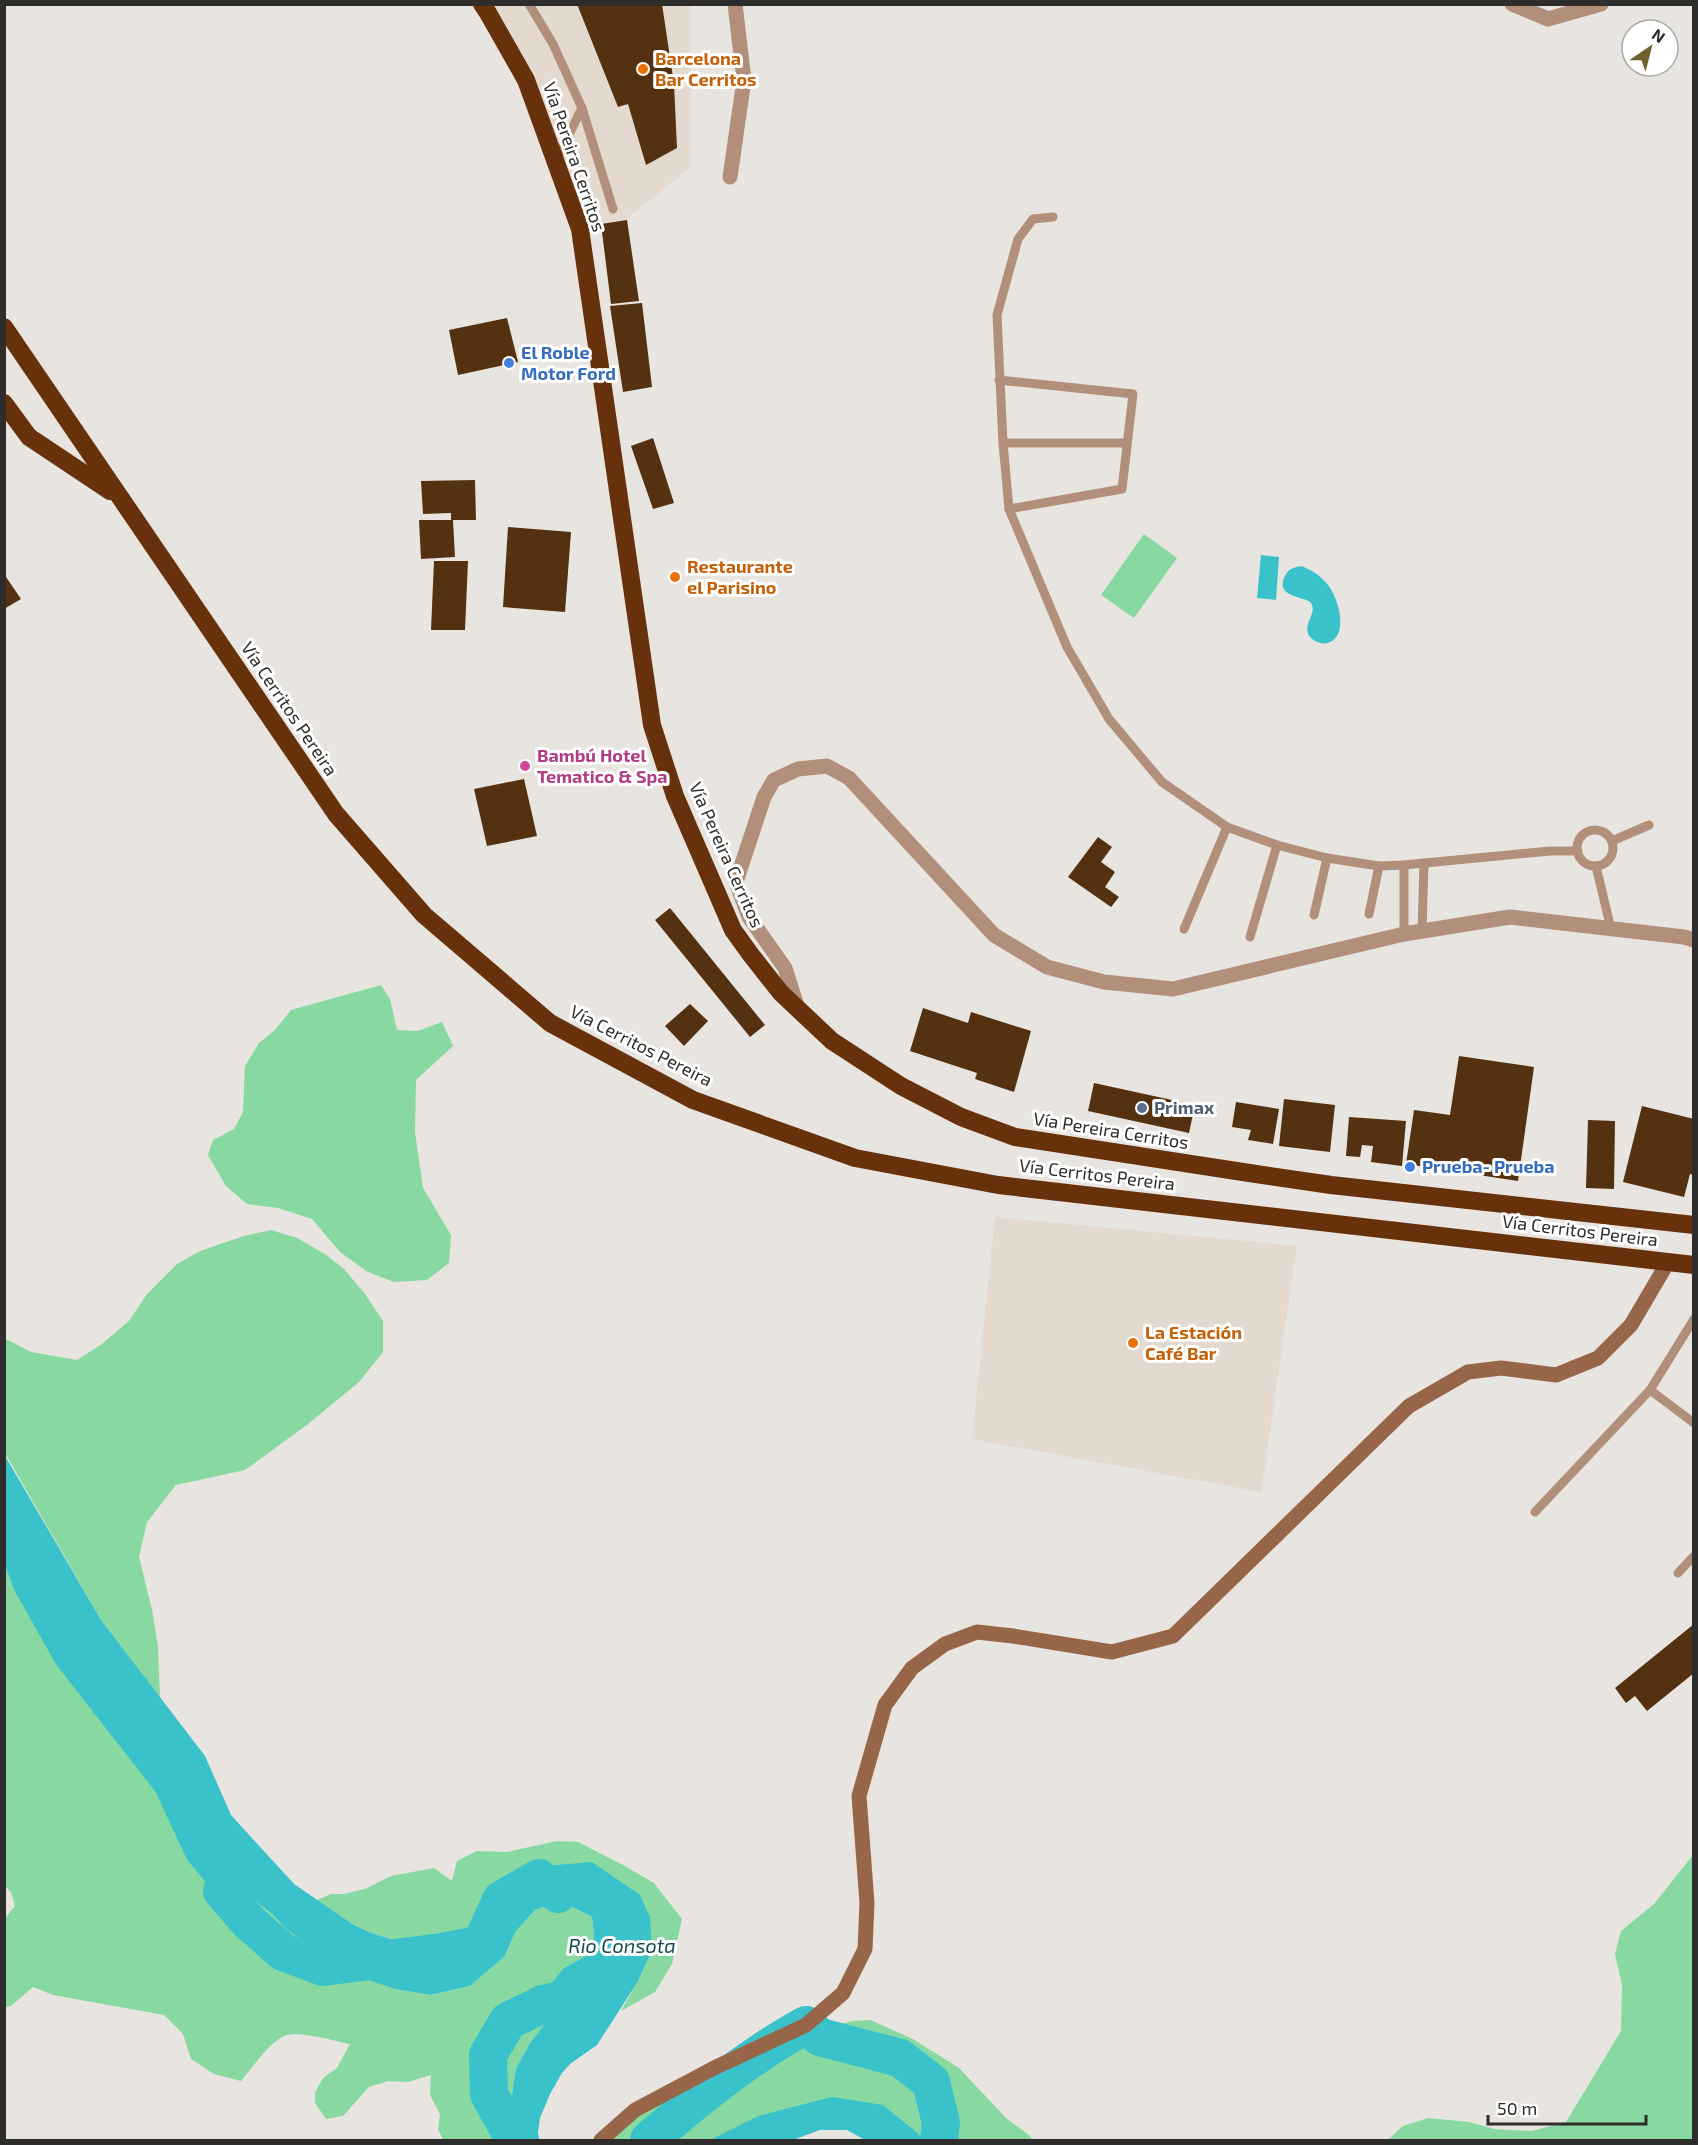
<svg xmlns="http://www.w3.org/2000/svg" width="1698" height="2145" viewBox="0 0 1698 2145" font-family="'Exo 2',sans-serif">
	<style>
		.built { fill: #e3d9cf }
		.green { fill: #87d9a1 }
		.water { fill: #3ac2cb }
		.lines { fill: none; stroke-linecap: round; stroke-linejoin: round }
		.river { stroke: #3ac2cb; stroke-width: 38 }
		.building { fill: #543110 }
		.lane { stroke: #b28f7b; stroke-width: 9 }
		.street { stroke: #b28f7b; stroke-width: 15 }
		.secondary { stroke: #976548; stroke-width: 15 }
		.highway { stroke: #67310b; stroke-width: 18 }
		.food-dot { fill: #e8710a; stroke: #fff; stroke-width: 2 }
		.shop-dot { fill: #3f7fe0; stroke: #fff; stroke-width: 2 }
		.hotel-dot { fill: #d1479c; stroke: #fff; stroke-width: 2 }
		.service-dot { fill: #5c6f8a; stroke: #fff; stroke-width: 2 }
		.labels { text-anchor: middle; stroke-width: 6; stroke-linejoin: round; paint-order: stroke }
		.food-label { font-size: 18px; font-weight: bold; fill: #c56008; stroke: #fff; text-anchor: start }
		.street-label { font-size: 18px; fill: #2e2d2b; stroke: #fff }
		.shop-label { font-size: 18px; font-weight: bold; fill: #366cbe; stroke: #fff; text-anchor: start }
		.hotel-label { font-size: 18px; font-weight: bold; fill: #b23c85; stroke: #fff; text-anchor: start }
		.service-label { font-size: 18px; font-weight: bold; fill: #4e5e75; stroke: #fff; text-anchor: start }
		.water-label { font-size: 20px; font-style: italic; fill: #134c50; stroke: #fff }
	</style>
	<rect width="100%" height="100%" fill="#e8e4e0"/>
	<g class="built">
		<polygon points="482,5 691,5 690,168 626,219 580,229 556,161"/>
		<polygon points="995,1217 1297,1246 1261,1492 972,1439"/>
	</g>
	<g class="green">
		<polygon points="1144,534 1177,558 1134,618 1101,595"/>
		<polygon points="381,985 390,999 397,1030 418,1031 442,1022 453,1046 416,1080 415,1132 423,1188 451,1235 449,1263 427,1280 394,1282 368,1272 340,1252 312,1219 278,1208 247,1204 226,1186 208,1155 213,1140 234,1129 243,1112 245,1066 259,1043 275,1030 291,1010"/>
		<polygon points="271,1230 297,1238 325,1254 344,1269 365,1294 383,1321 383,1352 359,1382 308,1424 245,1470 176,1485 147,1522 139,1557 152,1610 158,1646 160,1698 101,1620 5,1453 4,1338 31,1352 77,1360 102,1344 129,1321 147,1294 177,1264 200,1251 244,1236"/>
		<path d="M 4,1539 L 32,1583 L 90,1665 L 136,1715 L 172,1782 L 203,1849 L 228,1879 L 272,1914 L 285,1928 L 396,1989 L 430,1995 L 470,1986 L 504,1957 L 516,1931 L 535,1910 L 549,1905 L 573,1907 L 592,1917 L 594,1935 L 590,1958 L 563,2000 L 530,2043 L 516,2068 L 511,2100 L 511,2140 L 443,2140 L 438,2129 L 440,2114 L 430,2095 L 431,2075 L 408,2082 L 388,2081 L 369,2087 L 343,2116 L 326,2119 L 315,2103 L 315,2093 L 323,2078 L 337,2068 L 350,2044 C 335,2041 297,2030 284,2036 C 269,2043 252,2068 241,2081 L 214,2074 L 191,2059 L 183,2034 L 164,2015 L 53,1995 L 33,1987 L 11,2006 L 5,2007 L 5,1918 L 15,1906 L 11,1892 L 4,1885 Z"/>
		<polygon points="557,1841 578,1842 625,1866 654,1883 682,1919 672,1964 655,1992 621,2011 637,1983 652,1951 532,1867 481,1944 424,1950 369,1932 354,1925 317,1900 331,1894 343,1894 365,1889 391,1876 434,1868 452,1881 457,1861 477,1851 507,1852"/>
		<polygon points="1693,1855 1693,2140 1388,2140 1403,2126 1428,2118 1469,2122 1494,2129 1532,2131 1566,2122 1621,2031 1622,1985 1615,1954 1621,1931 1654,1904"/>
		<polygon points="870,2020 913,2039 959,2068 1007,2119 1029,2135 1033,2140 923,2140 918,2133 883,2105 718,2137 710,2140 601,2140 635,2110 806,2025 827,2028 852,2021"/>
	</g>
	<g class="water">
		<polygon points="1261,555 1279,557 1276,600 1257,598"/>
		<path d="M 1302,566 C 1313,571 1321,576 1328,585 C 1338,597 1350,636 1328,643 C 1324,644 1319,643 1315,641 C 1296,629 1319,614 1311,603 C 1306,596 1272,598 1286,574 C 1290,568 1295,567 1302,566 Z"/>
		<polygon points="4,1454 101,1620 205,1756 231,1815 294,1884 354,1925 369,1932 424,1950 481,1944 532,1867 592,1862 640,1895 650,1917 652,1951 637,1983 597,2045 570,2064 562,2073 550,2094 540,2118 537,2140 511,2140 511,2100 516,2068 530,2043 563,2000 590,1958 594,1935 592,1917 573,1907 549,1905 535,1910 516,1931 504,1957 470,1986 430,1995 396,1989 362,1978 323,1955 285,1928 272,1914 228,1879 203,1849 172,1782 136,1715 90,1665 32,1583 5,1539"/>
		<polygon points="832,2097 883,2105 918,2133 923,2140 865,2140 847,2130 820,2130 793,2140 710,2140 758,2116"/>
	</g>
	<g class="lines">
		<g class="river">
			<polyline points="4,1508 32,1583 72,1654 172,1782 203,1849 228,1879 222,1891 249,1922 283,1952 323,1967 442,1952 481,1944 501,1900 539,1878 558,1894"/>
			<polyline points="520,2140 509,2130 489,2094 488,2055 508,2021 543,2004 563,2000 576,1983 612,1964 616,1956"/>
			<path d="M 649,2140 C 698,2098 749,2056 806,2025 L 820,2037 L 900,2058 L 931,2082 L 941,2123 L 939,2140"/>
		</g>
	</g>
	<g class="building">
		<polygon points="577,4 662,4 674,84 677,148 646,165 628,104 618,107"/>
		<polygon points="627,220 639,301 611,304 601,224"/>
		<polygon points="642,303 652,387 623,392 610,306"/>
		<polygon points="507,318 518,362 458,375 449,330"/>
		<polygon points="653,438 674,503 653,509 631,446"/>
		<polygon points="475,480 476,520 453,520 455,557 421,559 419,520 451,520 451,513 423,514 421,481"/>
		<polygon points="508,527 571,532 565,612 503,607"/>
		<polygon points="434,561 468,561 465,630 431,630"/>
		<polygon points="4,574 21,599 4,609"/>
		<polygon points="524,779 537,836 487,846 474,789"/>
		<polygon points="1098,837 1112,847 1101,862 1115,872 1105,887 1119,897 1111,907 1068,877"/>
		<polygon points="670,908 765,1025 750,1037 655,920"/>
		<polygon points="690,1004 708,1021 684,1046 665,1026"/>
		<polygon points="923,1008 968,1023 971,1012 1031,1031 1014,1092 975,1079 977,1073 910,1051"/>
		<polygon points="1459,1056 1534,1067 1518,1181 1406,1164 1414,1110 1450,1115"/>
		<polygon points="1094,1083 1195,1105 1189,1133 1088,1111"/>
		<polygon points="1284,1099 1335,1105 1330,1152 1279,1146"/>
		<polygon points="1236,1102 1279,1109 1273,1144 1248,1140 1251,1130 1232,1127"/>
		<polygon points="1642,1106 1694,1119 1694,1175 1690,1174 1684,1197 1623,1182"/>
		<polygon points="1349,1117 1406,1121 1402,1166 1371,1162 1373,1146 1362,1145 1360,1157 1346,1156"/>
		<polygon points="1588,1120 1615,1121 1614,1189 1586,1188"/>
		<polygon points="1694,1624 1694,1673 1647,1711 1635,1696 1626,1703 1615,1688"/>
	</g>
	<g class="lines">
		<g class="lane">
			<polyline points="529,4 553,44 582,108 613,209"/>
			<polyline points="556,161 582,108"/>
			<polyline points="1053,217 1033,219 1018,239 997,315 1003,443 1009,509 1067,647 1109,719 1162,782 1227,827 1277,845 1327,858 1379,866 1404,865 1550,851 1578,851"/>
			<polyline points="999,380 1133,394 1122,489 1009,509"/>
			<polyline points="1003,443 1126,443"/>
			<circle cx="1595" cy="848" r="18"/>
			<polyline points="1612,841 1649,825"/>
			<polyline points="1596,866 1611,929"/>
			<polyline points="1369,914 1379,866"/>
			<polyline points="1314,915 1327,858"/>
			<polyline points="1184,929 1227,827"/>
			<polyline points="1422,931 1424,863"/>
			<polyline points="1404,934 1404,865"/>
			<polyline points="1250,937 1277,845"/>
			<polyline points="1650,1390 1694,1423"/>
			<polyline points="1535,1512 1650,1390 1694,1319"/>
			<polyline points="1678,1573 1694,1556"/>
		</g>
		<g class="street">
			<polyline points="1512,4 1548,19 1601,4"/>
			<polyline points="730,177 744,80 735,4"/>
			<polyline points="798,1009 785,968 749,917 736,882 764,797 774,780 798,769 827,766 849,778 994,935 1047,967 1104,982 1173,989 1404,934 1510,917 1684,937 1694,940"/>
		</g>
		<polyline class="secondary" points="601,2140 635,2110 714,2068 806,2025 843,1993 865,1949 867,1903 859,1796 885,1705 912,1668 945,1644 977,1632 1013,1636 1112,1652 1173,1636 1409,1406 1468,1372 1501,1368 1556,1375 1598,1358 1631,1325 1668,1262"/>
		<g class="highway">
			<polyline points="482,4 488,13 526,80 580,229 652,725 675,796 733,930 751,955 781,993 832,1041 901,1086 961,1117 1015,1137 1256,1174 1331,1185 1694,1225"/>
			<polyline points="4,327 336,814 424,915 550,1023 693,1100 855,1158 998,1185 1694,1265"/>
			<polyline points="4,403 29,437 110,491"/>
		</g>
	</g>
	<g class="food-dot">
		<circle cx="643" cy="69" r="6"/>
		<circle cx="675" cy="577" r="6"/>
		<circle cx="1133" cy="1343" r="6"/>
	</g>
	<g class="shop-dot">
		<circle cx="509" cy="363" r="6"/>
		<circle cx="1410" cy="1167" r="6"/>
	</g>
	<circle class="hotel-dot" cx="525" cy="766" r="6"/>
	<circle class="service-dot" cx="1142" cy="1108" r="6"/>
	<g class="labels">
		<g class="food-label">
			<text x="655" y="65">Barcelona<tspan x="655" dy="21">Bar Cerritos</tspan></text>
			<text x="687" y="573">Restaurante<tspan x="687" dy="21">el Parisino</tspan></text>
			<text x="1145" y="1339">La Estación<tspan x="1145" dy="21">Café Bar</tspan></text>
		</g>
		<g class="street-label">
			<text transform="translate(574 157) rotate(71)" y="6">Vía Pereira Cerritos</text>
			<text transform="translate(289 709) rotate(56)" y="6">Vía Cerritos Pereira</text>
			<text transform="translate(726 855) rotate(66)" y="6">Vía Pereira Cerritos</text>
			<text transform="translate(641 1046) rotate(27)" y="6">Vía Cerritos Pereira</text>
			<text transform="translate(1111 1131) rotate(9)" y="6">Vía Pereira Cerritos</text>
			<text transform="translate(1097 1175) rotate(7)" y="6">Vía Cerritos Pereira</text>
			<text transform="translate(1580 1231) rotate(7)" y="6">Vía Cerritos Pereira</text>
		</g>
		<g class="shop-label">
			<text x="521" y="359">El Roble<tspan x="521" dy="21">Motor Ford</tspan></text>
			<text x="1422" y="1173">Prueba- Prueba</text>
		</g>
		<g class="hotel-label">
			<text x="537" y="762">Bambú Hotel<tspan x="537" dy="21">Tematico &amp; Spa</tspan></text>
		</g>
		<g class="service-label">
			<text x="1154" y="1114">Primax</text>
		</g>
		<g class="water-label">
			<text x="622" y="1953">Rio Consota</text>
		</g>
	</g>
	<rect width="1698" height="2145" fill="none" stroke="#2e2d2b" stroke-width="12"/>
	<g transform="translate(1650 48) rotate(35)"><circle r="28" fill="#ffffff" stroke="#ababaa" stroke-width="1.5"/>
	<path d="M0-4.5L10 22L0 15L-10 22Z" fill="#6c612d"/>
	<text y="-9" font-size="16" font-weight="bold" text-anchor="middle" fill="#2e2d2b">N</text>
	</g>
	<path d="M1488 2115v9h158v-9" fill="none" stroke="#2e2d2b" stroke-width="3"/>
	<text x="1497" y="2115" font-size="18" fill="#2e2d2b" stroke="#ffffff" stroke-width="4.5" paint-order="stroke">50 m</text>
</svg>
